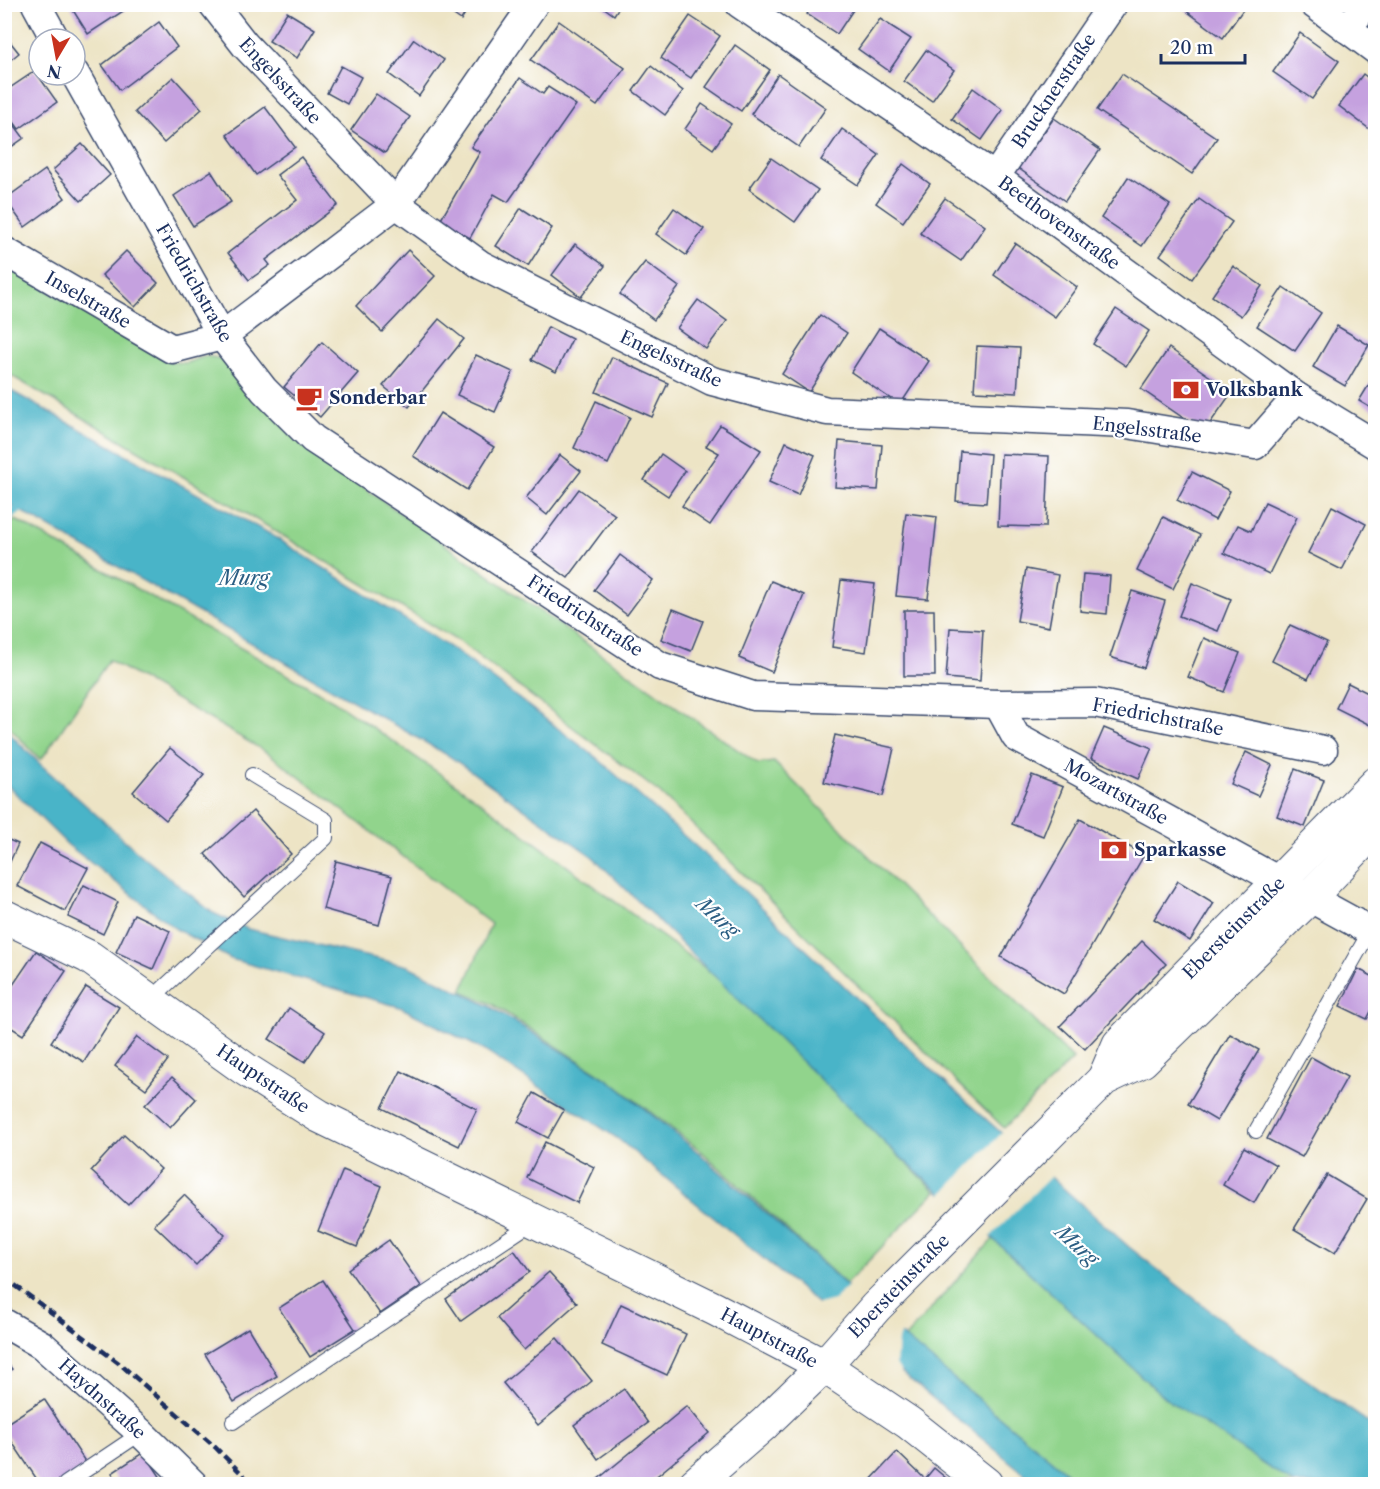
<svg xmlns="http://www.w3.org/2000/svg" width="1380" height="1489" viewBox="0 0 1380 1489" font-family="'Libre Caslon Text',serif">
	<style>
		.green { fill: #91d48c; stroke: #568275; stroke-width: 1.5 }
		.water { fill: #4ab4c8; stroke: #327293; stroke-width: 1.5 }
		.pier { fill: #ede4c5 }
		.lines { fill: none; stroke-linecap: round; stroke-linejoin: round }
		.stream { stroke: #4ab4c8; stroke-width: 8 }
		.building { fill: #c5a1df }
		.service-casing { stroke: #3a4a6d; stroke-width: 16 }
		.minor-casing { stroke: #3a4a6d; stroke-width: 31 }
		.tertiary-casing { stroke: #3a4a6d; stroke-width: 35 }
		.service { stroke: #fff; stroke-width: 14 }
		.minor { stroke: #fff; stroke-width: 28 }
		.tertiary { stroke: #fff; stroke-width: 33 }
		.rail { stroke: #1b2f5e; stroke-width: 4.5; stroke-dasharray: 9 4.5; stroke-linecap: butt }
		.labels { text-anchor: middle; stroke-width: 4.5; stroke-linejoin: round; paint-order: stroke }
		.street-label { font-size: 18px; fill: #1b2f5e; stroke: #fff }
		.poi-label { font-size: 18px; font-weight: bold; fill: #1b2f5e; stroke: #fff; text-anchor: start }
		.water-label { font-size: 20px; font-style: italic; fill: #2b5e83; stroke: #fff }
	</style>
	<rect width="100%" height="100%" fill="#fff"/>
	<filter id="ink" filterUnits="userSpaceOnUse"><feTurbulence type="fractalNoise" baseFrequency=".0167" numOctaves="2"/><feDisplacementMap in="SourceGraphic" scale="12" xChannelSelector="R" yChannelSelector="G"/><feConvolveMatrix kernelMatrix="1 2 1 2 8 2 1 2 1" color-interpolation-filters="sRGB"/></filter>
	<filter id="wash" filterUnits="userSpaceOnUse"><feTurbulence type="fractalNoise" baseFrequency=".008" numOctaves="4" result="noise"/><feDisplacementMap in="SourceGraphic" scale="24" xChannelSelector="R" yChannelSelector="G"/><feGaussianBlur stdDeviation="1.35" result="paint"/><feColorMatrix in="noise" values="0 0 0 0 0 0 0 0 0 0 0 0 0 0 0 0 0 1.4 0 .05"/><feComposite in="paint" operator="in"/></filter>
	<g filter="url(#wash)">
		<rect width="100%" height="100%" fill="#ede4c5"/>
		<g class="green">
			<polygon points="5,265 172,362 186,363 206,356 223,359 303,445 758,764 774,762 1073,1059 1004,1128 660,793 461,643 267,526 5,372"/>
			<polygon points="16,520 334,701 471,795 721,980 888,1146 936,1191 846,1284 701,1151 609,1080 492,1004 462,991 491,924 268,753 109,660 41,760 5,723 5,526"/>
			<polygon points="993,1239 1166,1399 1294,1484 1080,1484 905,1338"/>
		</g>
		<g class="water">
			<polygon points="4,387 270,534 457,652 597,758 730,877 950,1087 1129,1247 1241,1335 1375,1427 1375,1484 1294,1484 1166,1399 993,1239 888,1146 593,857 449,756 5,502"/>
			<polygon points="4,728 40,764 141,855 213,913 248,929 408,966 489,1006 610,1081 699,1153 905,1338 1080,1484 1037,1484 617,1138 482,1049 400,1007 231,959 176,929 68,845 5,783"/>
		</g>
		<g class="pier">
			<polygon points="1004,1131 1053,1174 988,1239 939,1197"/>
			<polygon points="850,1284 903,1332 898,1340 896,1364 905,1379 815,1305 834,1300"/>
		</g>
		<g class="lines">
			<polyline class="stream" points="4,519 19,509 28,507"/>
		</g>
		<g id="blocks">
			<g class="building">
				<polygon points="74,4 134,4 88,34 71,7"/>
				<polygon points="438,4 471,4 461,20"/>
				<polygon points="599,4 621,4 614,15"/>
				<polygon points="813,4 857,4 837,34 807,14"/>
				<polygon points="1177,4 1247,4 1223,38"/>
				<polygon points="287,12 315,29 297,58 269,41"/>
				<polygon points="690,16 720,36 691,78 661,58"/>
				<polygon points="880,19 911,39 889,71 858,49"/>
				<polygon points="559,21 625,68 597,106 531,60"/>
				<polygon points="159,22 177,47 120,90 102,65"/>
				<polygon points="1300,33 1339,61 1312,99 1273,72"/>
				<polygon points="4,34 19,53 4,65"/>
				<polygon points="414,39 444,60 419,96 389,74"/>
				<polygon points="735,45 770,70 741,111 706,87"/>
				<polygon points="926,50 954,70 932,101 904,81"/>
				<polygon points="341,66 361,77 347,104 327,93"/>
				<polygon points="651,66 683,91 665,115 633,91"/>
				<polygon points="35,71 57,102 19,129 4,108 4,92"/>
				<polygon points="778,74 826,108 799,147 751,114"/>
				<polygon points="1122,74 1217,138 1192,174 1097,110"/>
				<polygon points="1363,74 1376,84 1376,134 1339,106"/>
				<polygon points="173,77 202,109 164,143 135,112"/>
				<polygon points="520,78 543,94 548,87 576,105 508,202 494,194 470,238 440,221 480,152 471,147"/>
				<polygon points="973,88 1003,110 982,140 952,119"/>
				<polygon points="376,94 410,117 385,153 351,130"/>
				<polygon points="702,104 731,124 713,149 685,129"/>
				<polygon points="265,107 295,147 256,175 227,135"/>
				<polygon points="4,111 24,138 4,152"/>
				<polygon points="1054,118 1100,150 1065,201 1018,168"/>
				<polygon points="842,129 879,155 858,185 821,160"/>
				<polygon points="82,144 110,175 81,201 53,170"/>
				<polygon points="301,157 338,205 266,260 270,265 249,280 228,253 297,200 277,175"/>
				<polygon points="771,158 818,190 795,222 749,189"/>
				<polygon points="903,164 930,184 903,222 876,203"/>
				<polygon points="45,170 65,198 25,227 5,199"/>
				<polygon points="211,171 231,202 193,226 174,196"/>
				<polygon points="1128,177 1170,205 1142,246 1101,218"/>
				<polygon points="945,198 985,226 961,261 920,233"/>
				<polygon points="1199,199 1232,222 1192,279 1160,255"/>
				<polygon points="521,208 552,228 528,266 496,246"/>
				<polygon points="674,208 704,229 686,255 656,234"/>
				<polygon points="1015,243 1077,287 1055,317 994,275"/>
				<polygon points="575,244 605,266 581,297 552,275"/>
				<polygon points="408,250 435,276 382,332 356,306"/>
				<polygon points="126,251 158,283 135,307 102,275"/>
				<polygon points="645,262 679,287 654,320 620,294"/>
				<polygon points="1233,266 1262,286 1241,316 1212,296"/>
				<polygon points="1283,287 1321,313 1295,351 1257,326"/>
				<polygon points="698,300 727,321 706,349 677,328"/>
				<polygon points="1116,309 1149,331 1126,366 1093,344"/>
				<polygon points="820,315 847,333 809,392 782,374"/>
				<polygon points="439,319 464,339 409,407 383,386"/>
				<polygon points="1337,326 1369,345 1345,386 1313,367"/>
				<polygon points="548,327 572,339 556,372 532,360"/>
				<polygon points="879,328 929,361 900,405 851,372"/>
				<polygon points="322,342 358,373 320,417 284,387"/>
				<polygon points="977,346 1020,348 1017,393 974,391"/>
				<polygon points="1169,348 1232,392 1204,432 1141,389"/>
				<polygon points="476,355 513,372 495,412 457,395"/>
				<polygon points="612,357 668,383 652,417 596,392"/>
				<polygon points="1376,373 1376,411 1359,401"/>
				<polygon points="596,401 630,417 608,464 574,448"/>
				<polygon points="440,413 494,447 467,490 413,456"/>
				<polygon points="720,425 761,450 710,525 682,506 719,453 706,446"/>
				<polygon points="839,441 882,445 878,490 835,487"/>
				<polygon points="786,442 815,455 798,495 769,482"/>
				<polygon points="960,451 990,454 986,503 956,501"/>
				<polygon points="661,454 685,471 668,496 644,480"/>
				<polygon points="1001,454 1049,456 1046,527 998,526"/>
				<polygon points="560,455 581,471 547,515 526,498"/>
				<polygon points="1192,472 1230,491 1215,520 1177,500"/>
				<polygon points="579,489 615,515 568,578 532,552"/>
				<polygon points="1265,502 1297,517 1269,574 1224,553 1238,525 1251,531"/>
				<polygon points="1332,506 1366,524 1342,570 1308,553"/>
				<polygon points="906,513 937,517 928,599 896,596"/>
				<polygon points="1163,517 1200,535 1173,589 1137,571"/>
				<polygon points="620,555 653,580 627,615 594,590"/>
				<polygon points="1026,569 1058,575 1049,627 1017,621"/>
				<polygon points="1083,574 1110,576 1107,614 1080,611"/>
				<polygon points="841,580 875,584 866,652 832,647"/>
				<polygon points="771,581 804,595 772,672 739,658"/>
				<polygon points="1192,583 1231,599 1218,631 1179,616"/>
				<polygon points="1132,591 1165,601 1144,668 1110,657"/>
				<polygon points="673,609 703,621 691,651 661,639"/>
				<polygon points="904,610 934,610 935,676 904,676"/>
				<polygon points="1290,625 1327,642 1308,679 1272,661"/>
				<polygon points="950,628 983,630 980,681 946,678"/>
				<polygon points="1204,638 1240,653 1224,692 1188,677"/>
				<polygon points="1348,683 1376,697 1376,728 1336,708"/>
				<polygon points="1104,728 1152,748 1138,779 1091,758"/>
				<polygon points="835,735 894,748 883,796 824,782"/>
				<polygon points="170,748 204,775 166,820 133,792"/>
				<polygon points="1246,752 1272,765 1258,796 1231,784"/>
				<polygon points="1295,769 1324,780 1305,827 1277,816"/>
				<polygon points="1032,775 1063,787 1043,836 1012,824"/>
				<polygon points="253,811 291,854 244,897 205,854"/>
				<polygon points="1080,819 1144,855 1064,994 1001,957"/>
				<polygon points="4,838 18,844 4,875"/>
				<polygon points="40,843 88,868 65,911 17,886"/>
				<polygon points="336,861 392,876 379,925 323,909"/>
				<polygon points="1178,881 1214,903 1190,941 1154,919"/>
				<polygon points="84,885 118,902 103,934 68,917"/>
				<polygon points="134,914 170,931 153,969 116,952"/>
				<polygon points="1142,941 1166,964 1085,1049 1060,1026"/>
				<polygon points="36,951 66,971 23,1035 4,1023 4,998"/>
				<polygon points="1358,969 1376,978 1376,1002 1367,1019 1340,1006"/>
				<polygon points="86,987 119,1007 84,1062 51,1042"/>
				<polygon points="289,1008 325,1032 305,1062 269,1039"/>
				<polygon points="1230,1034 1259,1050 1217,1121 1188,1104"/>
				<polygon points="137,1037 168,1060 146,1089 115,1066"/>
				<polygon points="1311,1057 1347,1077 1302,1157 1267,1139"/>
				<polygon points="401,1071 477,1109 459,1146 382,1108"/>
				<polygon points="172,1077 196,1099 170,1128 145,1105"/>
				<polygon points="534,1093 564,1110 548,1138 518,1122"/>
				<polygon points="124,1135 161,1169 128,1205 91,1171"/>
				<polygon points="545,1142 594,1167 577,1203 527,1178"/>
				<polygon points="1244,1147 1276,1165 1254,1203 1223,1185"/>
				<polygon points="343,1170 382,1186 357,1247 318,1231"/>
				<polygon points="1327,1175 1367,1199 1335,1253 1294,1229"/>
				<polygon points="184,1195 225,1235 196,1265 154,1225"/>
				<polygon points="389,1240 421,1286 380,1314 348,1269"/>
				<polygon points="514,1250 530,1272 461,1321 446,1299"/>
				<polygon points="549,1272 577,1303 524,1350 497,1318"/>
				<polygon points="323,1280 355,1329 310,1357 279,1308"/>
				<polygon points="621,1304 686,1334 667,1375 602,1345"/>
				<polygon points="248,1328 277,1376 234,1402 205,1354"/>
				<polygon points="557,1338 592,1381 538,1425 503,1383"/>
				<polygon points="4,1359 12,1369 4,1375"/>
				<polygon points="624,1389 648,1423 598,1459 574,1425"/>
				<polygon points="44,1399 88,1466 59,1484 40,1484 4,1430 4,1425"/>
				<polygon points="687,1406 709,1433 647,1484 592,1484"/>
				<polygon points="144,1452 163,1481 158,1484 120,1484 112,1473"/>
				<polygon points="897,1452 925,1479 934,1468 953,1484 867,1484"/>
			</g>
		</g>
	</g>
	<g filter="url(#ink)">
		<use href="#blocks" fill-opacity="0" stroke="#3a4a6d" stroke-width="1.5"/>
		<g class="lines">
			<g class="service-casing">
				<g id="service">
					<polyline points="150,1000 326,838 326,820 252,775"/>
					<polyline points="1256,1131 1370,931"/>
					<polyline points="233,1422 533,1222"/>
					<polyline points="65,1484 141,1433"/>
				</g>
			</g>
			<g class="minor-casing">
				<g id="minor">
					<polyline points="36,4 55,39"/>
					<polyline points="213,4 245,45 396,204 481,265 712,381 827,411 1127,424 1255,445 1297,397"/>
					<polyline points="740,4 995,177 1297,397 1376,445"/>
					<polyline points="1314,4 1376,50"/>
					<polyline points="1347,29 1366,4"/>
					<polyline points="75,74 222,336 264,390 313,439 660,666 753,696 998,704 1095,703 1323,750"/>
					<polyline points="995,177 1113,4"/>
					<polyline points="4,251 172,349 222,336 396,204 534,4"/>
					<polyline points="998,704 1016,737 1376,934"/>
					<polyline points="4,1323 42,1345 141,1433 193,1484"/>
				</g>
			</g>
			<g class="tertiary-casing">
				<g id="tertiary">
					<polyline points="4,916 89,957 245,1069 319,1116 715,1309 824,1366 909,1423 986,1484"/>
					<polyline points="1104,1079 1119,1044 1376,783"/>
					<polyline points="695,1484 764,1424 824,1366 876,1307 1104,1079 1142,1061 1309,898 1376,828"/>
				</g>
			</g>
			<use href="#service" class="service"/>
			<use href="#minor" class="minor"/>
			<use href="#tertiary" class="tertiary"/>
			<polyline class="rail" points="4,1277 120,1364 215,1447 252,1484"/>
		</g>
	</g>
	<defs>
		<g id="bank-bare" transform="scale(2.07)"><path d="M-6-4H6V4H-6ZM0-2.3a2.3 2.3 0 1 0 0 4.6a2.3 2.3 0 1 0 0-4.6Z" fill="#c8321e" stroke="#fff" stroke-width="2.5" paint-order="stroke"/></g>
		<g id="cafe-bare" transform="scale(2.07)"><path d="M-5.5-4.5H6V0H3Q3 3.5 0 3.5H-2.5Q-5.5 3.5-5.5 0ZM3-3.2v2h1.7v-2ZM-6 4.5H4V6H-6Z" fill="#c8321e" stroke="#fff" stroke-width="2.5" paint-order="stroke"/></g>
	</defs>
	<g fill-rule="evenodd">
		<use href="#bank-bare" x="1186" y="390"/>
		<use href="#cafe-bare" x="309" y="398"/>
		<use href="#bank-bare" x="1114" y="850"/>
	</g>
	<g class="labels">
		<g class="street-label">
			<text transform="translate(280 81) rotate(47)" y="6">Engelsstraße</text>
			<text transform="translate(1054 91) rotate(-56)" y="6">Brucknerstraße</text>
			<text transform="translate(1059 223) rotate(36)" y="6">Beethovenstraße</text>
			<text transform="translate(194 283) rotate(60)" y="6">Friedrichstraße</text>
			<text transform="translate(88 300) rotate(30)" y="6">Inselstraße</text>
			<text transform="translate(671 359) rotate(25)" y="6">Engelsstraße</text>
			<text transform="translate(1147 430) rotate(7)" y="6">Engelsstraße</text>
			<text transform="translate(585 616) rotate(33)" y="6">Friedrichstraße</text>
			<text transform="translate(1158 717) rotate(11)" y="6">Friedrichstraße</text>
			<text transform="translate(1116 792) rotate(29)" y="6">Mozartstraße</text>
			<text transform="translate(1234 928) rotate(-45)" y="6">Ebersteinstraße</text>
			<text transform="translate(263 1079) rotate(34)" y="6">Hauptstraße</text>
			<text transform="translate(899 1286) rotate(-46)" y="6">Ebersteinstraße</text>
			<text transform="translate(769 1338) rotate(28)" y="6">Hauptstraße</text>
			<text transform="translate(102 1399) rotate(42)" y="6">Haydnstraße</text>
		</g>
		<g class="poi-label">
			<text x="1206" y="396">Volksbank</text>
			<text x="329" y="404">Sonderbar</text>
			<text x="1134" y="856">Sparkasse</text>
		</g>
		<g class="water-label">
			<text x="244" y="585">Murg</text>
			<text transform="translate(718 917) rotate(42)" y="7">Murg</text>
			<text transform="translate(1077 1245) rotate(42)" y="7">Murg</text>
		</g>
	</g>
	<rect width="1380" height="1489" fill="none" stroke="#fff" stroke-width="24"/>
	<g transform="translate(57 57) rotate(190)"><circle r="28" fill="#ffffff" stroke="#a4acbf" stroke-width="1.5"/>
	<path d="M0-4.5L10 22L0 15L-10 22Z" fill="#c8321e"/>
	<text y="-9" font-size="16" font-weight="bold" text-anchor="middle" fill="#1b2f5e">N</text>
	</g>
	<path d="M1161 54v9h84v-9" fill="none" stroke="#1b2f5e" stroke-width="3"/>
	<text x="1170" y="54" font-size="18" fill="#1b2f5e" stroke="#ffffff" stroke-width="4.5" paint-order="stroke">20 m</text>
</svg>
